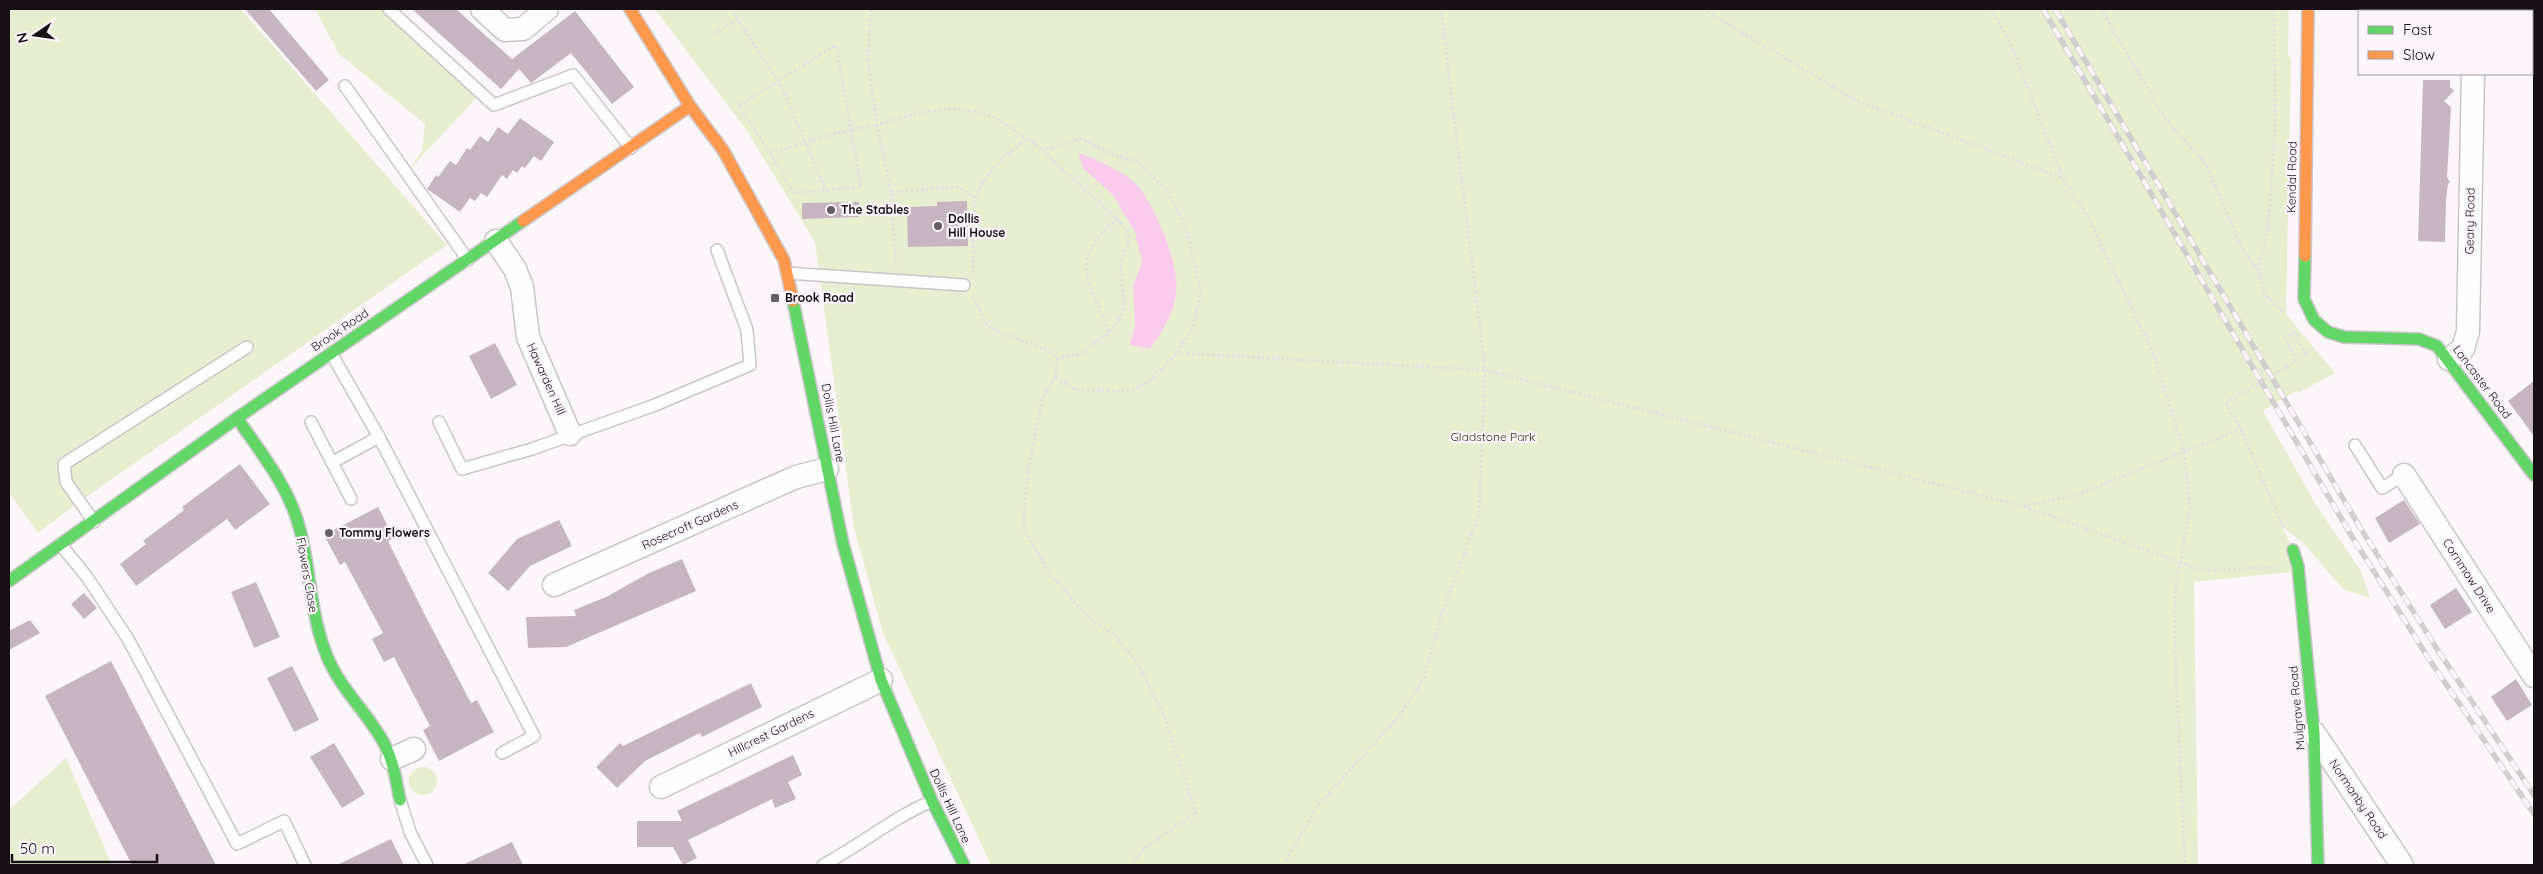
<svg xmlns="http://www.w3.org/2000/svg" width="2543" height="874" viewBox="0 0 2543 874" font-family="Quicksand,sans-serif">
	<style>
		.green { fill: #e7efd0 }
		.water { fill: #facbed }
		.building { fill: #c7b6c2 }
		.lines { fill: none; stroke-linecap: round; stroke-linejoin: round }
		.lane-casing { stroke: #cac5c9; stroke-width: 14 }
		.street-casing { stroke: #cac5c9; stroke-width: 25 }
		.fast-casing { stroke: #cac5c9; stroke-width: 14 }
		.slow-casing { stroke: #cac5c9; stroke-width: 14 }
		.path { stroke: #e2e1e2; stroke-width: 3; stroke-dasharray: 2.5 2.5; stroke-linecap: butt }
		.lane { stroke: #fffefe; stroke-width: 11 }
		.street { stroke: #fffefe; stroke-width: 22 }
		.fast { stroke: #63d668; stroke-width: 11 }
		.slow { stroke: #ff974d; stroke-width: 11 }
		.rail-casing { stroke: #d1cfd0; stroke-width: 5.5 }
		.rail { stroke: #fef4fb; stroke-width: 4; stroke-dasharray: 11; stroke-linecap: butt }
		.path-bridge { stroke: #e2e1e2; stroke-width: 3; stroke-dasharray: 2.5 2.5; stroke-linecap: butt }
		.poi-dot { fill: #666065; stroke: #fef4fb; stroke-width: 2 }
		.labels { text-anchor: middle; stroke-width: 4.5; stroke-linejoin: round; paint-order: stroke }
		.street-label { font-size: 12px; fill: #161015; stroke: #fef4fb }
		.poi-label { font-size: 12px; font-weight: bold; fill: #161015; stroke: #fef4fb; text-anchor: start }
		.park-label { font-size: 12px; fill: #27320c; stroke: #fef4fb }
	</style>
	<rect width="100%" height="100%" fill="#fcf6fa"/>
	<g class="green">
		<polygon points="9,9 241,9 447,245 79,502 38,533 9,492"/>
		<polygon points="315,9 391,9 481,93 408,171 422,151 425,124 339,54"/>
		<polygon points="655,9 2289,9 2288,53 2291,60 2286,314 2335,373 2298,393 2296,391 2263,411 2316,505 2361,571 2370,598 2343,589 2305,545 2282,526 2294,552 2291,572 2194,582 2198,865 991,865 883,633 854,528 815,242 747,131"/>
		<polygon points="66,758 112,865 9,865 9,810"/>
		<circle cx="423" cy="781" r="14"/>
	</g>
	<path class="water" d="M 1078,153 C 1093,157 1128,174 1138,186 C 1156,209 1180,264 1176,294 C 1173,315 1162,332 1150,349 L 1130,345 L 1135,325 L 1133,287 L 1142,262 L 1135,232 L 1113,195 L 1083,168 Z"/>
	<g class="building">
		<polygon points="245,9 269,9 329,80 316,91"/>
		<polygon points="412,9 456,9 512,59 575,11 634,87 612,104 571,53 531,83 519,69 501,89"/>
		<polygon points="2423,80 2450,80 2450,87 2454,91 2444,101 2451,107 2447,177 2450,182 2448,184 2446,200 2445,242 2418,241"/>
		<polygon points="520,118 554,142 541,161 534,156 525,168 522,166 517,173 513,170 507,179 502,175 487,197 481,193 475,201 470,198 460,212 427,189 436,175 438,177 450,161 456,165 467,148 470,150 480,136 488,142 498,127 508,134"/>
		<polygon points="967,201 968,246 908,247 907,207 937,206 937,202"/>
		<polygon points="859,202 859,217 802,219 802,203"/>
		<polygon points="495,343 517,385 491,399 469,356"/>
		<polygon points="2534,381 2534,436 2508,401"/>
		<polygon points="240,464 270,504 235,530 227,519 136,586 120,564 146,544 143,541 184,510 182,507"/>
		<polygon points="2404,500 2420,524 2389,543 2375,518"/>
		<polygon points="378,507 394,538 388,541 426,617 471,703 477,700 494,732 439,761 423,730 430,726 394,657 384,662 372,639 383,633 345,562 340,565 324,535"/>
		<polygon points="559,520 572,546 530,566 508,591 488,573 517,539"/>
		<polygon points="682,559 696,591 566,647 528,648 526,617 576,616 574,610 606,597 649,573"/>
		<polygon points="256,582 280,637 254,648 231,592"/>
		<polygon points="2456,588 2472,612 2445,629 2430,605"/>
		<polygon points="84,593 97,608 84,619 71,604"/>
		<polygon points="30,620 40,633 9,650 9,631"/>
		<polygon points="111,661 216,865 132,865 45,696"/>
		<polygon points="292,666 319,720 294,732 267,678"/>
		<polygon points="2516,679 2532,705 2507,721 2491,697"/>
		<polygon points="751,683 762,707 702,737 700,733 645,761 617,788 596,767 620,743 623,746"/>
		<polygon points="334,743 365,794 342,808 310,757"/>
		<polygon points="793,755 802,775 788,782 796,799 775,808 772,799 688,840 697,858 683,865 673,847 637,847 637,821 682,821 677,811"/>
		<polygon points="391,839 404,865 337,865"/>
		<polygon points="512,842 523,865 462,865"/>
	</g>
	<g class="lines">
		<g class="lane-casing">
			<g id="lane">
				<polyline points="389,9 494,105 573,75 631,148"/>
				<polyline points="345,86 468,260"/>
				<polyline points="787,273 964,285"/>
				<polyline points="331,353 379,437 534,736 502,753"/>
				<polyline points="311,422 351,499"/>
				<polyline points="439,422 462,469 532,449 655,405 750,365 747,330 717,250"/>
				<polyline points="2355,445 2382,488 2404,475"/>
				<polyline points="333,462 379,437"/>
				<polyline points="94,522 66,482 64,464 247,347"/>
				<polyline points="60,544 87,577 128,639 237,844 284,821 305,865"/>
				<polyline points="400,800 410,832 427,865"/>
				<path d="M 823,865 C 862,844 891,819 932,801"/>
			</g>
		</g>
		<g class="street-casing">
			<g id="street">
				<polyline points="482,9 505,30 523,29 547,9"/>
				<polyline points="2474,11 2474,9"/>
				<polyline points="496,241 515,269 522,287 528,337 570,434"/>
				<polyline points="2449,359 2463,349 2468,331 2473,74"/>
				<polyline points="2404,475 2534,676"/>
				<polyline points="554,585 796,477 827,469"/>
				<polyline points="2314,733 2402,865"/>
				<polyline points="392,759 414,749"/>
				<polyline points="661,787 881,680"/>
			</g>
		</g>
		<g class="fast-casing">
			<g id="fast">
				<polyline points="2305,256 2304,299 2314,320 2328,332 2344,337 2419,339 2437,346 2534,475"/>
				<polyline points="793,301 843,544 881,680 932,801 964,865"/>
				<path d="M 237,418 C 261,453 290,488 300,530 C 311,572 310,615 327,656 C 340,689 369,714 385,745 C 394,763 396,781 400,800"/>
				<polyline points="2293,550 2298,566 2314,733 2318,865"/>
				<polyline points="9,581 237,418 523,221"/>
			</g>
		</g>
		<g class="slow-casing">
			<g id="slow">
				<polyline points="630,9 690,106 723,150 784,260 793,301"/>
				<polyline points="523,221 690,106"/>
				<polyline points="2305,256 2308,9"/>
			</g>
		</g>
		<g class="path">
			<polyline points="731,9 737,19"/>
			<path d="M 871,9 L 868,61 L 877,125 C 916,113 955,100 995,118 C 1006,123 1017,133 1028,139"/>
			<polyline points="1703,9 1853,99 2062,178"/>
			<polyline points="1991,9 2010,42 2063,178 2087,215 2154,355 2184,452 2190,508 2175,593 2175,651 2185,865"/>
			<polyline points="2101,9 2163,115 2207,166 2242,248 2258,270"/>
			<polyline points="2274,9 2275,132 2268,229 2258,271 2265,295 2284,313"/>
			<polyline points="714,33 737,19 778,80 826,190"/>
			<path d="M 770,153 L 794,193 L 861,187 L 836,45 L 739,105 L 770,153 C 805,144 841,129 877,125 L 891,192 L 896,267"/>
			<polyline points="891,192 957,187 975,197"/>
			<path d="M 1117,219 C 1121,223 1127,229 1128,234 C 1131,243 1123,252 1122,260 C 1117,293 1136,303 1109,333 C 1090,282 1066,262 1117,219 Z"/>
			<path d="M 973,273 C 974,259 972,205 976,196 C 986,172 1007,152 1028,139 L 1042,150 L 1117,219"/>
			<polyline points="973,296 988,327 1049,351 1057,359 1055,377 1076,390 1131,391 1149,381 1177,353 1192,329 1201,293 1186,228 1169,193 1137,161 1119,157 1081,139 1042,150"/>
			<polyline points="1177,353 1485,370 2023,506 2204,571 2275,567"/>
			<polyline points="1057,359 1080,354 1109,333"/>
			<polyline points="2296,361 2285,337 2295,332 2305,354 2313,349"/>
			<polyline points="1055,377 1042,400 1028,470 1023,526 1051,576 1094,623 1115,635 1139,666 1164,715 1196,813 1143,849 1130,865"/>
			<polyline points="2226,403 2241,429 2284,529"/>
			<polyline points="2023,506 2076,495 2241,429"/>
			<polyline points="1283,865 1319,804 1401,714 1424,678 1442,613 1479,514 1485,370 1441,9"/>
		</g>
		<use href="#lane" class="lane"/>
		<use href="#street" class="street"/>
		<use href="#fast" class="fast"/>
		<use href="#slow" class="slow"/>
		<g class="rail-casing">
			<g id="rail">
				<polyline points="2043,9 2351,535 2429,659 2534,814"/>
				<polyline points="2055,9 2361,529 2439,652 2534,795"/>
			</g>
		</g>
		<use href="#rail" class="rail"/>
		<polyline class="path-bridge" points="2226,403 2296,361"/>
	</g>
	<g class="poi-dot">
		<circle cx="831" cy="210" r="5"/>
		<circle cx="938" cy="226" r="5"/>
		<rect x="770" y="293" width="10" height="10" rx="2.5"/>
		<circle cx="329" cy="533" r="5"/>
	</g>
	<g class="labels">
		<g class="street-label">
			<text transform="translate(2292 177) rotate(-89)" y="4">Kendal Road</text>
			<text transform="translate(2470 221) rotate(-89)" y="4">Geary Road</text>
			<text transform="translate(340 330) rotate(-34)" y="4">Brook Road</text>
			<text transform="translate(546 379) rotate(66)" y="4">Hawarden Hill</text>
			<text transform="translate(2482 382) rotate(53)" y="4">Lancaster Road</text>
			<text transform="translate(833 423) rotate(79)" y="4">Dollis Hill Lane</text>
			<text transform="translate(690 525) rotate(-24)" y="4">Rosecroft Gardens</text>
			<text transform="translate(307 575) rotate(80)" y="4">Flowers Close</text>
			<text transform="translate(2469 576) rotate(57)" y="4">Cornmow Drive</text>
			<text transform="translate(2297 708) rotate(-95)" y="4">Mulgrave Road</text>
			<text transform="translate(771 733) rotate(-26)" y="4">Hillcrest Gardens</text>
			<text transform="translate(2358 799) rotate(56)" y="4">Normanby Road</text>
			<text transform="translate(950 806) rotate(65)" y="4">Dollis Hill Lane</text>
		</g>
		<g class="poi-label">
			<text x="841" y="214">The Stables</text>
			<text x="948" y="223">Dollis<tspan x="948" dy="14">Hill House</tspan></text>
			<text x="785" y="302">Brook Road</text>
			<text x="339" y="537">Tommy Flowers</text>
		</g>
		<g class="park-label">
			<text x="1493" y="441">Gladstone Park</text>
		</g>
	</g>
	<rect width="2543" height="874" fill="none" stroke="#161015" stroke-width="20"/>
	<rect x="2358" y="10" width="175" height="65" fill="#fef4fb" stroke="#a1999f"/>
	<rect x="2368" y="26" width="25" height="8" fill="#63d668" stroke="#a1999f"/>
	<text x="2403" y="35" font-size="15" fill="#161015">Fast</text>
	<rect x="2368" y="51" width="25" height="8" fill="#ff974d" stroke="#a1999f"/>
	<text x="2403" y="60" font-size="15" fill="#161015">Slow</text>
	<g transform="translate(35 35) rotate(257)" stroke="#fef4fb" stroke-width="4" paint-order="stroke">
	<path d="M0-4L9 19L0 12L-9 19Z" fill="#161015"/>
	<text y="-8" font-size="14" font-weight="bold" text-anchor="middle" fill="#161015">N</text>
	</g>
	<path d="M12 854v8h145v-8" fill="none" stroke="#161015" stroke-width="2.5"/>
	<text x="20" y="854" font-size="15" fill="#161015" stroke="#fef4fb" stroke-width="4" paint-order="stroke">50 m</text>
</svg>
